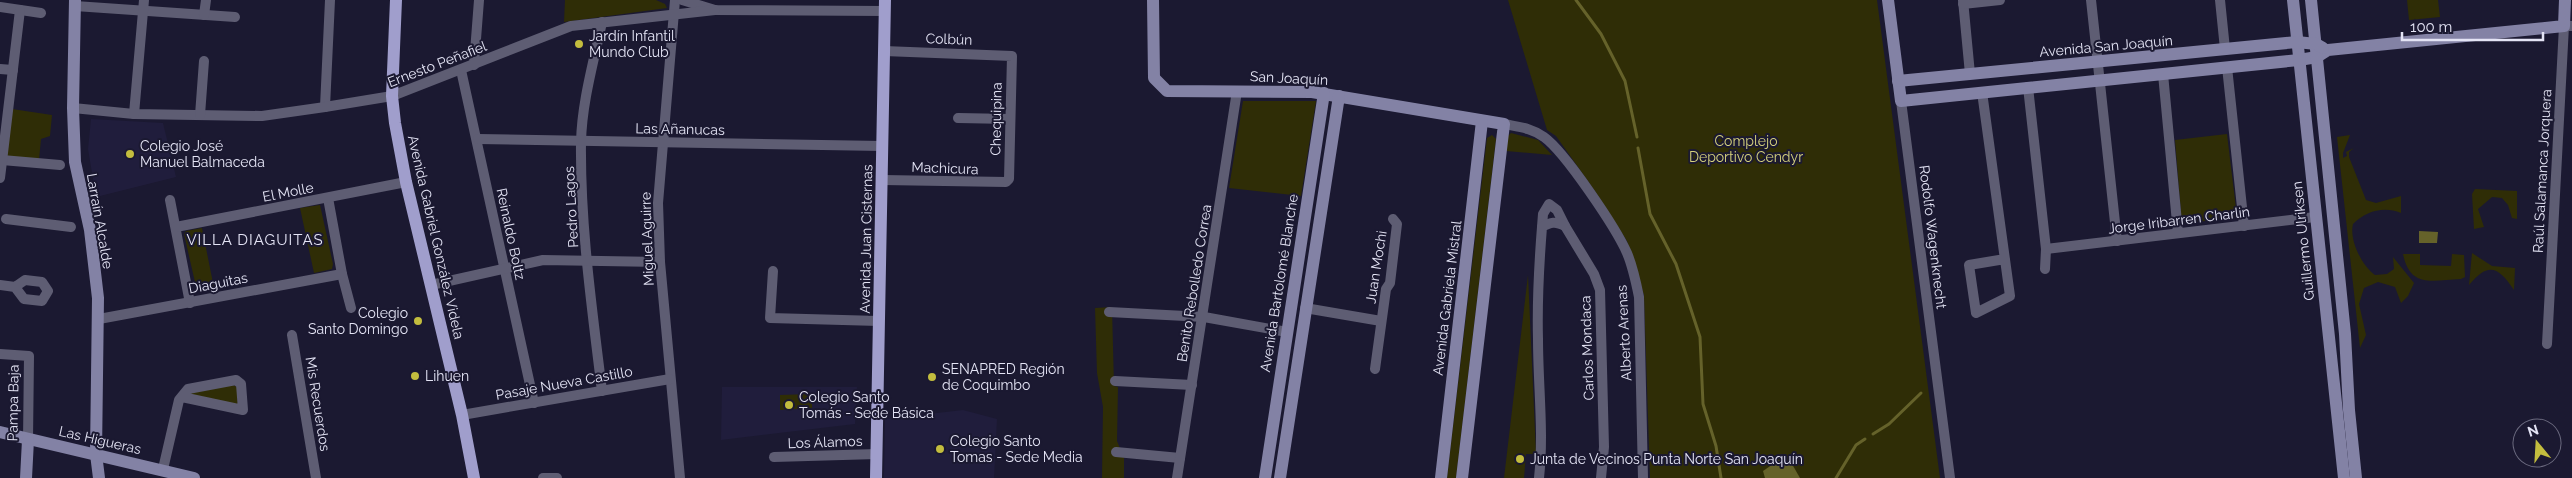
<svg xmlns="http://www.w3.org/2000/svg" width="2572" height="478" viewBox="0 0 2572 478" font-family="Raleway,sans-serif">
	<style>
		.built { fill: #201d3c }
		.green { fill: #2f2d06 }
		.water { fill: #65622a }
		.lines { fill: none; stroke-linecap: round; stroke-linejoin: round }
		.stream { stroke: #65622a; stroke-width: 3 }
		.street { stroke: #5e5d73; stroke-width: 10 }
		.secondary { stroke: #8382a5; stroke-width: 12 }
		.primary { stroke: #a09ecc; stroke-width: 12 }
		.poi-dot { fill: #c3bd3e; stroke: #1b1931; stroke-width: 2 }
		.labels { text-anchor: middle; stroke-width: 4; stroke-linejoin: round; paint-order: stroke }
		.poi-label { font-size: 14px; fill: #e4e4f5; stroke: #1b1931; text-anchor: start }
		.street-label { font-size: 14px; fill: #e4e4f5; stroke: #1b1931 }
		.park-label { font-size: 14px; fill: #d6d27d; stroke: #1b1931 }
		.neighbourhood-label { font-size: 15px; letter-spacing: 1px; fill: #e4e4f5; stroke: #1b1931 }
	</style>
	<rect width="100%" height="100%" fill="#1b1931"/>
	<g class="built">
		<polygon points="91,119 163,123 176,177 96,197 88,149"/>
		<polygon points="722,387 857,387 855,424 721,440"/>
		<polygon points="963,410 997,419 994,478 884,478 885,419"/>
	</g>
	<g class="green">
		<polygon points="565,0 656,0 665,4 667,8 564,22"/>
		<polygon points="1508,0 1877,0 1940,478 1650,478 1644,295 1627,241 1595,191 1556,136 1547,130"/>
		<polygon points="2407,0 2438,0 2440,17 2409,20"/>
		<polygon points="1243,101 1316,101 1301,196 1229,188"/>
		<polygon points="12,109 52,115 50,136 41,139 39,160 6,157"/>
		<polygon points="1511,133 1538,140 1552,155 1506,151 1508,136"/>
		<polygon points="2227,134 2237,217 2182,224 2175,140"/>
		<polygon points="1492,135 1496,139 1456,478 1447,478 1487,138"/>
		<path d="M 2350,135 L 2343,153 L 2343,158 L 2347,156 L 2346,152 L 2354,148 L 2349,152 L 2349,157 L 2366,200 L 2376,203 L 2401,196 L 2401,213 C 2384,206 2366,211 2353,224 C 2349,240 2362,266 2375,275 L 2387,274 L 2394,269 L 2393,257 L 2414,283 L 2408,296 L 2401,303 L 2395,287 L 2378,282 L 2364,288 L 2359,304 L 2366,335 L 2360,348 L 2337,137 Z"/>
		<polygon points="2475,189 2517,191 2517,219 2512,218 2508,205 2502,198 2492,197 2478,209 2484,227 2474,229 2472,194"/>
		<polygon points="320,205 333,264 332,269 314,273 300,208"/>
		<polygon points="202,228 214,288 197,291 184,234 186,231"/>
		<path d="M 2472,253 L 2492,266 L 2515,268 L 2514,290 C 2498,266 2488,262 2469,285 Z"/>
		<path d="M 2403,254 L 2420,254 L 2420,265 L 2451,266 L 2452,254 L 2464,255 L 2465,277 L 2461,279 C 2433,280 2410,289 2403,254 Z"/>
		<polygon points="1528,275 1536,454 1526,454 1524,478 1504,478"/>
		<polygon points="1112,307 1114,386 1118,387 1117,441 1124,458 1124,478 1102,478 1103,407 1097,373 1095,308"/>
		<polygon points="233,385 237,387 238,405 190,395 190,393"/>
		<polygon points="812,394 812,408 780,410 780,395"/>
	</g>
	<g class="water">
		<polygon points="2419,231 2438,232 2437,243 2419,243"/>
		<polygon points="1779,460 1792,464 1800,478 1765,478 1763,471"/>
	</g>
	<g class="lines">
		<g class="stream">
			<polyline points="1576,0 1601,34 1625,81 1637,137"/>
			<polyline points="1638,148 1650,214 1676,264 1700,337 1703,404 1716,446 1721,478"/>
			<polyline points="1873,434 1889,424 1921,393"/>
			<polyline points="1836,478 1856,445 1865,439"/>
		</g>
		<g class="street">
			<polyline points="675,0 658,203 660,262 680,478"/>
			<polyline points="682,0 715,10 885,11"/>
			<polyline points="1963,0 1970,74"/>
			<polyline points="2091,0 2117,241"/>
			<polyline points="2220,0 2225,49"/>
			<polyline points="1963,4 2000,0"/>
			<polyline points="75,6 235,17"/>
			<polyline points="0,7 41,13"/>
			<polyline points="204,15 206,0"/>
			<path d="M 602,22 C 594,61 582,101 581,142 C 580,225 592,308 602,391"/>
			<polyline points="474,65 479,0"/>
			<polyline points="2227,67 2244,226"/>
			<polyline points="0,69 13,70"/>
			<polyline points="461,70 534,403"/>
			<polyline points="2163,74 2178,233"/>
			<polyline points="2028,87 2046,249 2045,269"/>
			<polyline points="1982,92 2010,296 1976,313 1969,265 2005,259"/>
			<polyline points="1901,101 1950,478"/>
			<polyline points="325,107 330,0"/>
			<polyline points="73,108 134,114 262,116 325,107 392,96 571,26 715,10"/>
			<polyline points="134,114 144,0"/>
			<polyline points="200,115 204,61"/>
			<polyline points="958,118 1010,119"/>
			<path d="M 1504,124 C 1519,127 1532,128 1544,137 C 1565,152 1616,228 1627,253 C 1633,267 1636,282 1639,297 L 1643,478"/>
			<polyline points="478,139 882,146"/>
			<polyline points="2,160 60,165"/>
			<polyline points="0,178 20,10"/>
			<polyline points="883,180 1006,182 1009,179 1012,56 884,51"/>
			<polyline points="328,198 342,274 351,308"/>
			<polyline points="170,200 190,303"/>
			<polyline points="6,219 71,227"/>
			<polyline points="176,227 406,182"/>
			<polyline points="1542,227 1543,214 1549,204 1557,210 1565,226"/>
			<polyline points="2046,249 2315,217"/>
			<polyline points="773,271 770,318 879,321"/>
			<polyline points="0,285 15,287 25,280 42,282 48,291 42,301 24,299 15,287"/>
			<polyline points="431,285 543,260 660,262"/>
			<polyline points="1305,308 1381,321"/>
			<polyline points="1109,312 1204,317 1287,332"/>
			<polyline points="99,319 342,274"/>
			<polyline points="292,335 316,478"/>
			<polyline points="2547,344 2564,26 2572,26"/>
			<polyline points="0,354 29,356 28,440"/>
			<polyline points="1375,369 1386,289 1390,283 1397,224 1393,219"/>
			<polyline points="1115,381 1192,385"/>
			<polyline points="462,415 670,379"/>
			<polyline points="1116,452 1180,458"/>
			<polyline points="774,457 877,454"/>
			<polyline points="163,469 179,400 188,389 236,380 241,384 243,410 182,397"/>
			<polyline points="543,478 557,478"/>
			<polyline points="1177,478 1237,91"/>
			<path d="M 1539,478 C 1544,432 1538,386 1538,339 C 1537,302 1539,265 1542,227 C 1551,222 1555,221 1565,226 L 1594,274 L 1600,290 L 1604,447 L 1601,478"/>
		</g>
		<g class="secondary">
			<polyline points="75,0 73,108 75,162 90,230 98,298 96,454 99,478"/>
			<polyline points="1153,0 1154,78 1167,91 1312,92 1504,124 1462,478"/>
			<polyline points="1888,0 1901,101 2299,60 2317,57 2328,50 2564,26 2565,0"/>
			<polyline points="2293,0 2344,478"/>
			<polyline points="2311,0 2345,334 2349,410 2356,478"/>
			<polyline points="1898,81 2297,42 2316,44 2323,48"/>
			<polyline points="0,432 194,478"/>
			<polyline points="26,478 28,440"/>
			<polyline points="1265,478 1324,93"/>
			<polyline points="1280,478 1339,96"/>
			<polyline points="1441,478 1482,121"/>
		</g>
		<g class="primary">
			<polyline points="396,0 392,96 395,123 406,182 462,415 474,478"/>
			<polyline points="876,478 885,0"/>
		</g>
	</g>
	<g class="poi-dot">
		<circle cx="579" cy="44" r="5"/>
		<circle cx="130" cy="154" r="5"/>
		<circle cx="418" cy="321" r="5"/>
		<circle cx="415" cy="376" r="5"/>
		<circle cx="932" cy="377" r="5"/>
		<circle cx="789" cy="405" r="5"/>
		<circle cx="940" cy="449" r="5"/>
		<circle cx="1520" cy="459" r="5"/>
	</g>
	<g class="labels">
		<g class="poi-label">
			<text x="589" y="41">Jardín Infantil<tspan x="589" dy="16">Mundo Club</tspan></text>
			<text x="140" y="151">Colegio José<tspan x="140" dy="16">Manuel Balmaceda</tspan></text>
			<text x="408" y="318" text-anchor="end">Colegio<tspan x="408" dy="16">Santo Domingo</tspan></text>
			<text x="942" y="374">SENAPRED Región<tspan x="942" dy="16">de Coquimbo</tspan></text>
			<text x="425" y="381">Lihuen</text>
			<text x="799" y="402">Colegio Santo<tspan x="799" dy="16">Tomás - Sede Básica</tspan></text>
			<text x="950" y="446">Colegio Santo<tspan x="950" dy="16">Tomas - Sede Media</tspan></text>
			<text x="1530" y="464">Junta de Vecinos Punta Norte San Joaquín</text>
		</g>
		<g class="street-label">
			<text transform="translate(949 39) rotate(2)" y="5">Colbún</text>
			<text transform="translate(2106 46) rotate(-5)" y="5">Avenida San Joaquín</text>
			<text transform="translate(437 64) rotate(-21)" y="5">Ernesto Peñafiel</text>
			<text transform="translate(1289 78) rotate(3)" y="5">San Joaquín</text>
			<text transform="translate(996 119) rotate(-89)" y="5">Chequipina</text>
			<text transform="translate(680 129) rotate(1)" y="5">Las Añanucas</text>
			<text transform="translate(945 168) rotate(2)" y="5">Machicura</text>
			<text transform="translate(2542 171) rotate(-87)" y="5">Raúl Salamanca Jorquera</text>
			<text transform="translate(288 192) rotate(-11)" y="5">El Molle</text>
			<text transform="translate(571 207) rotate(-93)" y="5">Pedro Lagos</text>
			<text transform="translate(2179 220) rotate(-7)" y="5">Jorge Iribarren Charlin</text>
			<text transform="translate(100 221) rotate(80)" y="5">Larraín Alcalde</text>
			<text transform="translate(511 234) rotate(78)" y="5">Reinaldo Boltz</text>
			<text transform="translate(436 237) rotate(77)" y="5">Avenida Gabriel González Videla</text>
			<text transform="translate(1933 237) rotate(83)" y="5">Rodolfo Wagenknecht</text>
			<text transform="translate(647 239) rotate(-92)" y="5">Miguel Aguirre</text>
			<text transform="translate(866 239) rotate(-89)" y="5">Avenida Juan Cisternas</text>
			<text transform="translate(2303 241) rotate(-96)" y="5">Guillermo Ulriksen</text>
			<text transform="translate(1376 267) rotate(-81)" y="5">Juan Mochi</text>
			<text transform="translate(218 283) rotate(-11)" y="5">Diaguitas</text>
			<text transform="translate(1194 283) rotate(-81)" y="5">Benito Rebolledo Correa</text>
			<text transform="translate(1279 283) rotate(-81)" y="5">Avenida Bartolomé Blanche</text>
			<text transform="translate(1447 298) rotate(-83)" y="5">Avenida Gabriela Mistral</text>
			<text transform="translate(1624 333) rotate(-93)" y="5">Alberto Arenas</text>
			<text transform="translate(1587 348) rotate(-92)" y="5">Carlos Mondaca</text>
			<text transform="translate(564 383) rotate(-10)" y="5">Pasaje Nueva Castillo</text>
			<text transform="translate(13 403) rotate(-89)" y="5">Pampa Baja</text>
			<text transform="translate(318 404) rotate(81)" y="5">Mis Recuerdos</text>
			<text transform="translate(100 440) rotate(13)" y="5">Las Higueras</text>
			<text transform="translate(825 442) rotate(-2)" y="5">Los Álamos</text>
		</g>
		<g class="park-label">
			<text x="1746" y="146">Complejo<tspan x="1746" dy="16">Deportivo Cendyr</tspan></text>
		</g>
		<g class="neighbourhood-label">
			<text x="255" y="245">VILLA DIAGUITAS</text>
		</g>
	</g>
	<g transform="translate(2537 443) rotate(342)"><circle r="24" fill="#1b1931" stroke="#6b6a7f"/>
	<path d="M0-4L9 19L0 12L-9 19Z" fill="#c3bd3e"/>
	<text y="-8" font-size="14" font-weight="bold" text-anchor="middle" fill="#e4e4f5">N</text>
	</g>
	<path d="M2402 32v8h141v-8" fill="none" stroke="#e4e4f5" stroke-width="2.5"/>
	<text x="2410" y="32" font-size="15" fill="#e4e4f5" stroke="#1b1931" stroke-width="4" paint-order="stroke">100 m</text>
</svg>
